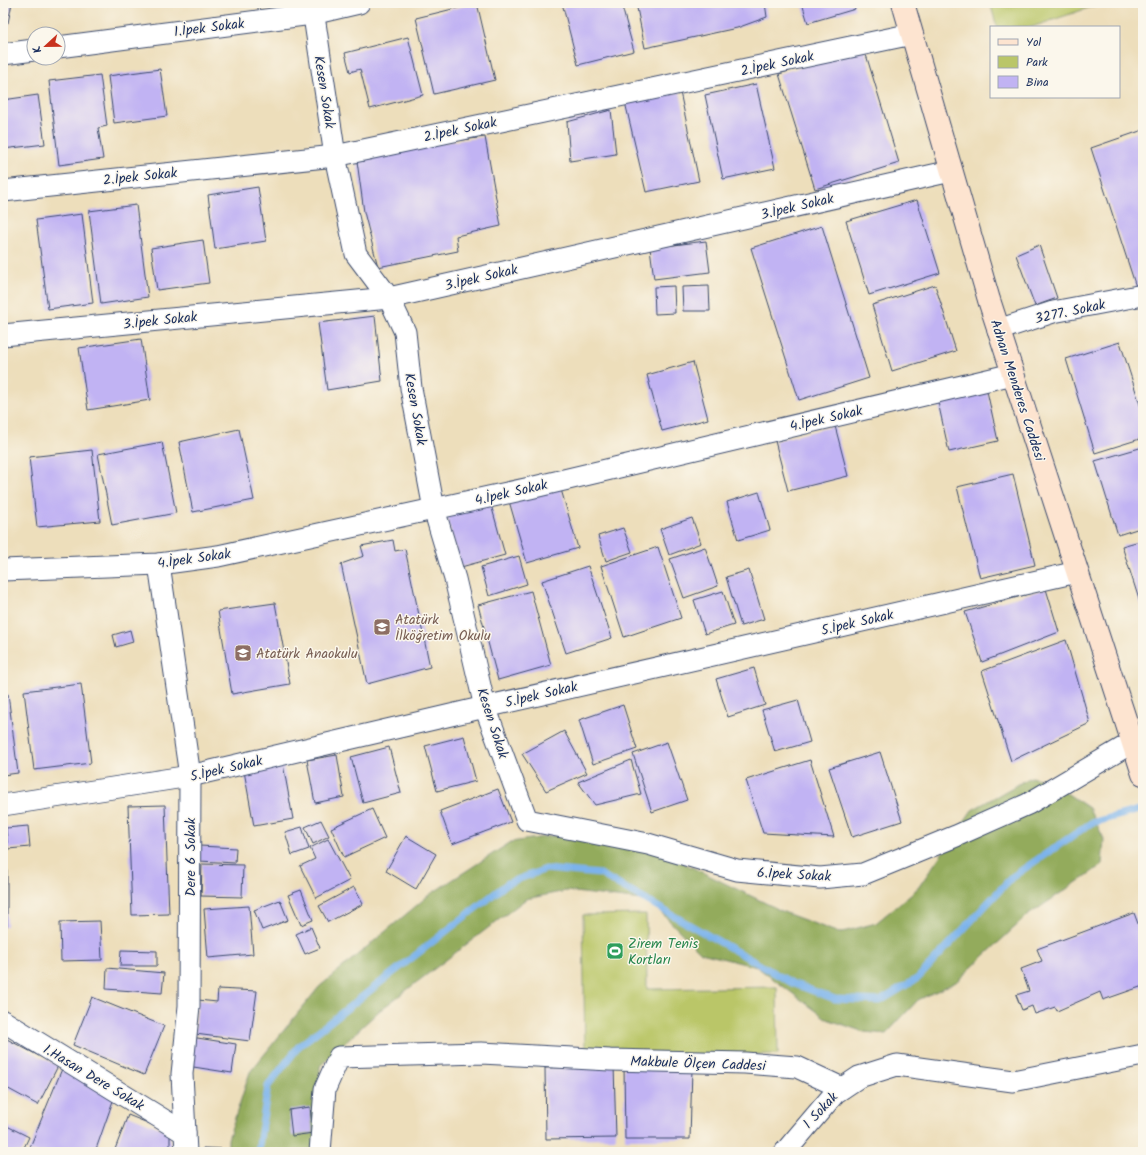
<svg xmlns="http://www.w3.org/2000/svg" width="1146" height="1155" viewBox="0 0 1146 1155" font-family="Kalam,sans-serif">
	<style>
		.green { fill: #bac668; stroke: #6a7a63 }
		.forest { fill: #93ab5c; stroke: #576d5d }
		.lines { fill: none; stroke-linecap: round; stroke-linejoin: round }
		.stream { stroke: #7bb3eb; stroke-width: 7 }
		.building { fill: #c1b3f3 }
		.minor-casing { stroke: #3a496c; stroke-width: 23 }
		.secondary-casing { stroke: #3a496c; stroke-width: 24 }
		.minor { stroke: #fff; stroke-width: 21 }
		.secondary { stroke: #fde4d0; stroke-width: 22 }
		.labels { text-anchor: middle; stroke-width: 3; stroke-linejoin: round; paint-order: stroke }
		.street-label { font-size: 14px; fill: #1b2f5e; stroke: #fbf7ec }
		.education-label { font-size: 14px; fill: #785e54; stroke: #fbf7ec; text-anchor: start }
		.leisure-label { font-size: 14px; fill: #27864d; stroke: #fbf7ec; text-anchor: start }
	</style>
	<rect width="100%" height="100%" fill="#fbf7ec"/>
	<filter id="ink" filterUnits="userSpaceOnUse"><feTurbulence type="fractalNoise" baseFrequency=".025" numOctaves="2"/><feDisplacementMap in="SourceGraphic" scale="8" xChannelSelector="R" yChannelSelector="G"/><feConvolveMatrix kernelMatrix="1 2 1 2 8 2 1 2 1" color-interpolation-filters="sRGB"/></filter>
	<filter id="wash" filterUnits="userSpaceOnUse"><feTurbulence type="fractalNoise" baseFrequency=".012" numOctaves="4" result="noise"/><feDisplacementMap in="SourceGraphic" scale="16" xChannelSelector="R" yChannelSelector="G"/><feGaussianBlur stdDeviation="0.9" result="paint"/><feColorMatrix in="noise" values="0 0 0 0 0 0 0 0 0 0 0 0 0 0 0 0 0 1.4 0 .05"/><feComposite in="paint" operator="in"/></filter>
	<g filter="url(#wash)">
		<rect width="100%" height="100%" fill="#eddebb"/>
		<g class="green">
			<polygon points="990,3 1103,3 1032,27 997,27"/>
			<polygon points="646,914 647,989 777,987 778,1054 585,1057 583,915"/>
		</g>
		<polygon class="forest" points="1031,777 1048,781 1089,808 1104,839 1102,865 1027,916 956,982 918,1000 886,1034 864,1032 827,1019 757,967 701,953 650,901 566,891 526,899 379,1011 320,1066 319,1152 228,1152 228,1139 250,1072 319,987 429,895 511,842 578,832 638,841 786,913 839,933 876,923 918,888 972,810"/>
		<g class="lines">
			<polyline class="stream" points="258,1152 268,1086 299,1046 508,883 546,869 600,874 792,983 835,999 880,1001 918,978 1012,877 1091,823 1143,809"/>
		</g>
		<g id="blocks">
			<g class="building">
				<polygon points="3,3 12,3 8,23 3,22"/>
				<polygon points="477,3 495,80 434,94 416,18"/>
				<polygon points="562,3 621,3 634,51 578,65"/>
				<polygon points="636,3 765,3 767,17 737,28 645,48"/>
				<polygon points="802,3 853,3 855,9 808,23"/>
				<polygon points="408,37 423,95 370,109 360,69 350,72 345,53"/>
				<polygon points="864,48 899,163 815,189 779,74"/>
				<polygon points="160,69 167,116 114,123 108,76"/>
				<polygon points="100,75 107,126 98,128 103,159 59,165 49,81"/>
				<polygon points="756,84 775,168 723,179 705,95"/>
				<polygon points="680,92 699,181 646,192 625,102"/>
				<polygon points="38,95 45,144 3,149 3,100"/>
				<polygon points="611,110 616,154 570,161 567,122"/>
				<polygon points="1143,130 1143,288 1137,290 1091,148"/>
				<polygon points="485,137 501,226 456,236 458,251 378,267 364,212 357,161 433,144"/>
				<polygon points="258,187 266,241 215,249 208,195"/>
				<polygon points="917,200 940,273 869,295 846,221"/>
				<polygon points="136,205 148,297 101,304 89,211"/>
				<polygon points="82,214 93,303 48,309 36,220"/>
				<polygon points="822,226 869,378 799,400 751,248"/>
				<polygon points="203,240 209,283 157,290 151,248"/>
				<polygon points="706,241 710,272 654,279 650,248"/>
				<polygon points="1039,245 1057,298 1035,306 1016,255"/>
				<polygon points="935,285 956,351 892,371 872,305"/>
				<polygon points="674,286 675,313 655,314 654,287"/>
				<polygon points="709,286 710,311 683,311 682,287"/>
				<polygon points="375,316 382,381 327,390 318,323"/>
				<polygon points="141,339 150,400 88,410 79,348"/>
				<polygon points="1120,342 1143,414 1143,438 1095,453 1066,359"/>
				<polygon points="693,362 708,419 662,431 647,375"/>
				<polygon points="987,391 998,441 949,452 938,402"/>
				<polygon points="835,426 848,476 788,491 775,441"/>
				<polygon points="239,429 254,500 193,512 179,442"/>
				<polygon points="162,442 176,513 112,525 98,454"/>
				<polygon points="1143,447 1143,527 1118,535 1095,461"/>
				<polygon points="92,450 100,521 37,527 29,457"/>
				<polygon points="1013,474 1035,565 980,578 957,487"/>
				<polygon points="560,486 578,548 527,563 509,501"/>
				<polygon points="759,492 770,530 738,540 727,502"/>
				<polygon points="490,501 505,555 461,567 446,514"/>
				<polygon points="692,518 701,543 669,555 660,529"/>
				<polygon points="623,528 632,552 606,561 598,536"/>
				<polygon points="393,540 395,551 405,549 430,667 367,684 341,564 364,556 361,546"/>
				<polygon points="1143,540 1143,612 1122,546"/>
				<polygon points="658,547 681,618 624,637 601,566"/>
				<polygon points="705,547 718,586 684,598 670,559"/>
				<polygon points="519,556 527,584 489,596 481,567"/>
				<polygon points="588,566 612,638 566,653 542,581"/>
				<polygon points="749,570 764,619 741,626 726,577"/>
				<polygon points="1046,589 1059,632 982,662 965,612"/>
				<polygon points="531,591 551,665 498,680 478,605"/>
				<polygon points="723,591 734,625 705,634 694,600"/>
				<polygon points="275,603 290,684 232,694 218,611"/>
				<polygon points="130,630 133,642 116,647 113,635"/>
				<polygon points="1066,640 1090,723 1011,761 982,671"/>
				<polygon points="754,668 765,705 728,717 716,679"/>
				<polygon points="81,684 91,763 34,770 24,691"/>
				<polygon points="8,694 18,773 3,775 3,695"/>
				<polygon points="798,700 810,742 775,752 762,710"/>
				<polygon points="623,705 637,749 593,764 579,720"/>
				<polygon points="564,731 587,773 546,791 522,754"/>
				<polygon points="464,736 476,781 437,791 425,746"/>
				<polygon points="667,742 687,800 652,812 633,754"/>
				<polygon points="389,747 401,793 363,803 351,757"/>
				<polygon points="880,752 902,821 852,837 829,768"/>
				<polygon points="337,755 344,797 315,803 307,760"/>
				<polygon points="631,760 641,794 595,805 578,782"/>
				<polygon points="810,760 834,837 763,833 746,780"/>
				<polygon points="283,764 293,819 254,826 244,771"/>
				<polygon points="498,789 511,822 452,844 440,811"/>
				<polygon points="165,805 169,914 132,915 128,806"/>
				<polygon points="372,809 385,838 344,857 331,828"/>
				<polygon points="321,820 329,836 313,844 305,827"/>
				<polygon points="28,826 30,847 8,849 6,828"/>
				<polygon points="302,827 309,849 292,855 285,832"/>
				<polygon points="3,828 6,860 3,860"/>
				<polygon points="406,836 436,854 416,889 386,871"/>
				<polygon points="328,839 350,880 316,898 300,866 315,859 310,848"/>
				<polygon points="200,846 236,848 235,863 199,861"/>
				<polygon points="202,864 243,865 242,897 201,896"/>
				<rect x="3" y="871" width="4" height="55"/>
				<polygon points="354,887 363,904 328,922 319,906"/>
				<polygon points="301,890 313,920 301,925 288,895"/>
				<polygon points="280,900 288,920 262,930 254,910"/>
				<polygon points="249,906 253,954 208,958 204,909"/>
				<polygon points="1134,913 1143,937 1143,986 1103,1000 1100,992 1057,1011 1055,1007 1035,1014 1032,1006 1022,1010 1016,995 1029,991 1021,969 1042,961 1037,949"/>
				<polygon points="100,921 102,960 61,961 60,922"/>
				<polygon points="311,927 320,948 305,954 296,934"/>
				<polygon points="121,950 157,951 157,966 120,966"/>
				<polygon points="107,968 164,973 162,993 106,989"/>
				<polygon points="218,989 257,991 250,1041 195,1034 198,1000 217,1002"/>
				<polygon points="92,997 164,1026 144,1075 73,1045"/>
				<polygon points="3,1037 58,1066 38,1105 3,1086"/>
				<polygon points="191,1037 236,1044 232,1073 187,1066"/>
				<polygon points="64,1064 114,1098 95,1152 28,1152"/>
				<polygon points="614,1066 616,1138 546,1139 545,1068"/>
				<polygon points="624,1066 692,1068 690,1139 625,1139"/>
				<polygon points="310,1107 313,1133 292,1136 289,1110"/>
				<polygon points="128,1115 170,1132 170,1152 114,1152"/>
				<polygon points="3,1124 29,1137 22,1152 3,1152"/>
				<polygon points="203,1148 234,1149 234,1152 202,1152"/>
			</g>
		</g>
	</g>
	<g filter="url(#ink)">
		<use href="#blocks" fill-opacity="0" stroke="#3a496c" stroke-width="1"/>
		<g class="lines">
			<g class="minor-casing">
				<g id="minor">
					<polyline points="312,3 335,156 356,254 389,298 405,332 411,388 434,509 455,579 485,707 527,820 648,844 737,870 820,878 863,874 956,836 1028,804 1133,742"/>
					<polyline points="58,47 312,14 359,3"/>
					<polyline points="3,54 34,50"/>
					<polyline points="3,191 335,156 912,34"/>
					<polyline points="998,330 1053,312 1143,295"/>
					<polyline points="3,335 389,298 951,171"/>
					<polyline points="159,564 190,776 189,1006 182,1074 186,1152"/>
					<polyline points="3,570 159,564 218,556 530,488 1013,374"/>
					<polyline points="3,805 190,776 485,707 1077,572"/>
					<polyline points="3,1021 185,1133"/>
					<polyline points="320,1152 325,1089 339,1057 481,1053 610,1060 745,1063 797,1067 842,1088"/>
					<polyline points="785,1152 835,1093 859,1077 897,1065 1013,1081 1143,1055"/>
				</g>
			</g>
			<g class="secondary-casing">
				<polyline id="secondary" points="903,3 989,300 1143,774"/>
			</g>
			<use href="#minor" class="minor"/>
			<use href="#secondary" class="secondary"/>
		</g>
	</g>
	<defs>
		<g id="school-square" transform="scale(0.9)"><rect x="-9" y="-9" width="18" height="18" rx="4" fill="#8d6e63" stroke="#fbf7ec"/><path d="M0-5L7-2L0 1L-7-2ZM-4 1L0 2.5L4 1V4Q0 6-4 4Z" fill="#fff"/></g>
		<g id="stadium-square" transform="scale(0.9)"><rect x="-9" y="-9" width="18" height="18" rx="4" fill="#2e9e5b" stroke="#fbf7ec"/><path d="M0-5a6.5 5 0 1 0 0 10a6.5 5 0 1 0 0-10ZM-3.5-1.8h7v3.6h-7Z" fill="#fff"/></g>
	</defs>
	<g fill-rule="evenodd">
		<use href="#school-square" x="382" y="627"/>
		<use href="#school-square" x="243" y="653"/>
		<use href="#stadium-square" x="615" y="951"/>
	</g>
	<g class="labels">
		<g class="street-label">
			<text transform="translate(209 27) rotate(-7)" y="5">1.İpek Sokak</text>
			<text transform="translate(777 63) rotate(-12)" y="5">2.İpek Sokak</text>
			<text transform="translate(325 92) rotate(81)" y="5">Kesen Sokak</text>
			<text transform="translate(460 129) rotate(-12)" y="5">2.İpek Sokak</text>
			<text transform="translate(140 176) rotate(-6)" y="5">2.İpek Sokak</text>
			<text transform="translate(797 206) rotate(-13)" y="5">3.İpek Sokak</text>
			<text transform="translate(481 277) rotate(-13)" y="5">3.İpek Sokak</text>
			<text transform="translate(1070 311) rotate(-12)" y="5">3277. Sokak</text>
			<text transform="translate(160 320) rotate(-6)" y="5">3.İpek Sokak</text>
			<text transform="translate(1018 390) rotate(72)" y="5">Adnan Menderes Caddesi</text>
			<text transform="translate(416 409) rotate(80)" y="5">Kesen Sokak</text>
			<text transform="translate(826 418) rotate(-13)" y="5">4.İpek Sokak</text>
			<text transform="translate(511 492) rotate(-13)" y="5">4.İpek Sokak</text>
			<text transform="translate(194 558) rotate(-8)" y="5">4.İpek Sokak</text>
			<text transform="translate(857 622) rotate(-13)" y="5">5.İpek Sokak</text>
			<text transform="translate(541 694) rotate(-13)" y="5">5.İpek Sokak</text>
			<text transform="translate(493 723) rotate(72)" y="5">Kesen Sokak</text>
			<text transform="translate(226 768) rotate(-13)" y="5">5.İpek Sokak</text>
			<text transform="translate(190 857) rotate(-90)" y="5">Dere 6 Sokak</text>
			<text transform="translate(794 874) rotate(3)" y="5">6.İpek Sokak</text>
			<text transform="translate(698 1063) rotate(2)" y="5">Makbule Ölçen Caddesi</text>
			<text transform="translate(94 1077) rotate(31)" y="5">1.Hasan Dere Sokak</text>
			<text transform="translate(820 1110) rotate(-47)" y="5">1 Sokak</text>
		</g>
		<g class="education-label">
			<text x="395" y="624">Atatürk<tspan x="395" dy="16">İlköğretim Okulu</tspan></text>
			<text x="256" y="658">Atatürk Anaokulu</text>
		</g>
		<g class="leisure-label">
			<text x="628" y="948">Zirem Tenis<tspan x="628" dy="16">Kortları</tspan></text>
		</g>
	</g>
	<rect width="1146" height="1155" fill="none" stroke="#fbf7ec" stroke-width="16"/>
	<rect x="990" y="26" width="130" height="72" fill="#fbf7ec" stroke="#a1a7b3"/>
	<rect x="998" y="39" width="20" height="6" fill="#fde4d0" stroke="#a1a7b3"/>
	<text x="1026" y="46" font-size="12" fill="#1b2f5e">Yol</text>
	<rect x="998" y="56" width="20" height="12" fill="#bac668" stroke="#a1a7b3"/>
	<text x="1026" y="66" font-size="12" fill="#1b2f5e">Park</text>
	<rect x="998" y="76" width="20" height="12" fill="#c1b3f3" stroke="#a1a7b3"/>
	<text x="1026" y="86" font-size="12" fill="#1b2f5e">Bina</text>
	<g transform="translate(46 46) rotate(248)"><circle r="19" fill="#fbf7ec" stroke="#a1a7b3"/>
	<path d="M0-3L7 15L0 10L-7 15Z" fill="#c8321e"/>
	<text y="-6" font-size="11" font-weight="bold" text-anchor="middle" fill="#1b2f5e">K</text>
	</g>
</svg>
